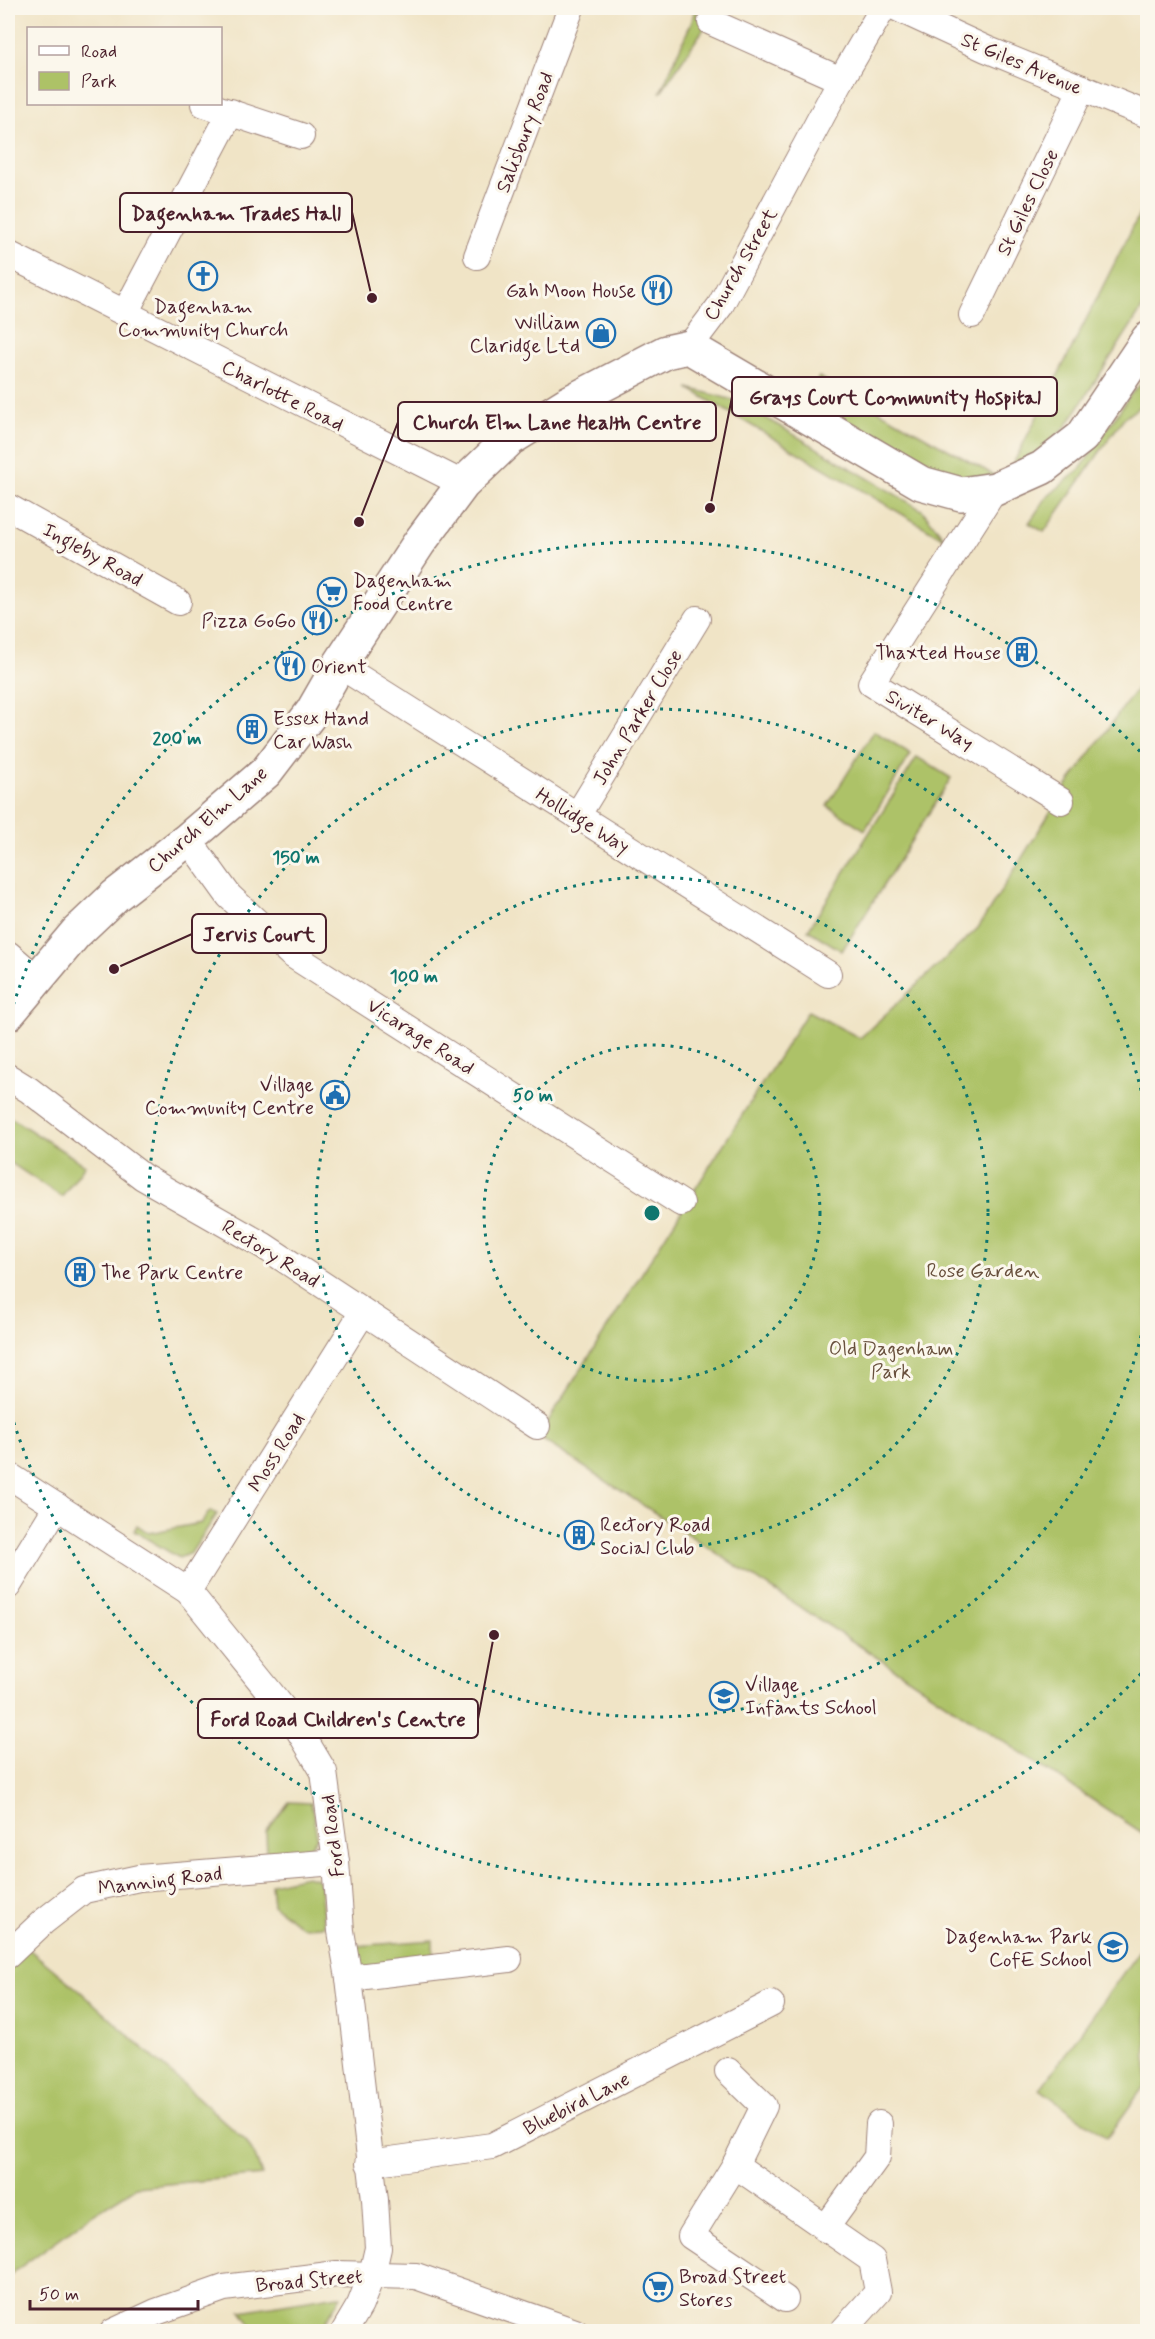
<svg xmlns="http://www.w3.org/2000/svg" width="1155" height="2339" viewBox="0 0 1155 2339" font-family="Mynerve,sans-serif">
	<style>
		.green { fill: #adc267; stroke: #7c7049; stroke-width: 1.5 }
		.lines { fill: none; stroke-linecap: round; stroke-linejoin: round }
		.street-casing { stroke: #9d8278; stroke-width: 28 }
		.secondary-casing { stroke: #9d8278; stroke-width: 36 }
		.street { stroke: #fff; stroke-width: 26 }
		.secondary { stroke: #fff; stroke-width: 33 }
		.ring { fill: none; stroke: #0f766e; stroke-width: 3; stroke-dasharray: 3 6 }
		.labels { text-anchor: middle; stroke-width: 6; stroke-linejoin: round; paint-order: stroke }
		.street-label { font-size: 20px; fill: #4a1f2b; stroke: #fbf7ec }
		.poi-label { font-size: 20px; fill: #4a1f2b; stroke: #fbf7ec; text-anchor: start }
		.park-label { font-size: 20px; fill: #68503d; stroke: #fbf7ec }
		.centre { fill: #0f766e; stroke: #fbf7ec; stroke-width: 3 }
		.ring-label { font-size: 18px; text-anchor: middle; font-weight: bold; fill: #0f766e; stroke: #fbf7ec; stroke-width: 6; stroke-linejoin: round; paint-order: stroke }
		.leader { fill: none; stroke: #4a1f2b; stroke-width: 2 }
		.callout-dot { fill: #4a1f2b; stroke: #fbf7ec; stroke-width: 2 }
		.callout { fill: #fbf7ec; stroke: #4a1f2b; stroke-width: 2 }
		.callout-label { font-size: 21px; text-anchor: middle; font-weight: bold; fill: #4a1f2b }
	</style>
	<rect width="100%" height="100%" fill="#fbf7ec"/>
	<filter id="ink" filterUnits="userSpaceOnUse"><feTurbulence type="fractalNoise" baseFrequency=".0167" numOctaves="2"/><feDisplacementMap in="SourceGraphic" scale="12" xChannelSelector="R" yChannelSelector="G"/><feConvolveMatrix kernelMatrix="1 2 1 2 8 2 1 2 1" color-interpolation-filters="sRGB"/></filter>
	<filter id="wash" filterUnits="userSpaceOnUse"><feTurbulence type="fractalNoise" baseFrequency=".008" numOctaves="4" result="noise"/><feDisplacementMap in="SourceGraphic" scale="24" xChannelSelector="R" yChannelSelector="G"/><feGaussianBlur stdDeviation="1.35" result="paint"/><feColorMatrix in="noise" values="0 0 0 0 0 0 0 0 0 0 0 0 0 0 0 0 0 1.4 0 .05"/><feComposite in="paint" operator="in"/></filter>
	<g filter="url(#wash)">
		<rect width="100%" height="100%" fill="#f0e4c6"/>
		<g class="green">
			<polygon points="695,8 718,8 660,93 692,21"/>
			<polygon points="1147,199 1147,301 1067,425 1035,458 1009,472"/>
			<polygon points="819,377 1001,479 947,483 805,402"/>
			<polygon points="1147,378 1147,401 1123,419 1044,532 1029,523 1046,498 1081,468 1130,395"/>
			<polygon points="688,388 737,401 922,510 946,540"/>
			<polygon points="1147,674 1147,1836 846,1637 538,1437 808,1011 860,1038 978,928 1066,787"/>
			<polygon points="874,731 911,754 865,830 827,806"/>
			<polygon points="917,757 951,778 842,951 808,930"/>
			<polygon points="8,1116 85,1165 62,1197 8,1161"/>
			<polygon points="210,1511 217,1514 191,1553 179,1558 134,1531 137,1525 149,1533 201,1523"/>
			<polygon points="289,1802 311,1803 317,1837 309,1849 267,1854 266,1832"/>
			<polygon points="306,1876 317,1879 320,1886 324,1926 302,1927 273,1905 271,1884"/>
			<polygon points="433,1940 433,1964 359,1972 356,1946"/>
			<polygon points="1146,1941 1147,2082 1107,2138 1040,2089"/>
			<polygon points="25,1946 81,1992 246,2141 256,2158 262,2175 136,2187 93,2214 8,2276 8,1961"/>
			<polygon points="338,2295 341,2296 319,2331 255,2331 241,2311"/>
		</g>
	</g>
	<g filter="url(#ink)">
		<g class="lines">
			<g class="street-casing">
				<g id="street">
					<polyline points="897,8 986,49 1148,115"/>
					<polyline points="711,22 841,80"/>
					<polyline points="204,104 301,136"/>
					<polyline points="8,254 463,484"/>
					<polyline points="477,256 571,8"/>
					<polyline points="125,313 231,112"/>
					<polyline points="972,315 1082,88"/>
					<polyline points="689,347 720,306 841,80 883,8"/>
					<polyline points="995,489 871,683 1061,801"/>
					<polyline points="8,507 178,602"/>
					<polyline points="339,665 828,974"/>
					<polyline points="577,816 697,619"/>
					<polyline points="188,839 229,896 291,954 681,1203"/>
					<polyline points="8,954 36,978"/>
					<polyline points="8,1077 29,1090 143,1177 264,1246 537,1426"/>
					<polyline points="8,1475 188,1591 294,1722 324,1772 336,1862 341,1931 349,1978 375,2200 378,2248 372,2274 360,2305 344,2332"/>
					<polyline points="8,1586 57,1506"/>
					<polyline points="188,1591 363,1312"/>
					<polyline points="8,1955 43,1922 84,1890 139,1878 336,1862"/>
					<polyline points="349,1978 509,1959"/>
					<polyline points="728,2071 764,2106 735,2165 691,2236 785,2299"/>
					<polyline points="369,2163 492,2146 771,2004"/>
					<polyline points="735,2165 872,2260 878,2292 842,2332"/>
					<polyline points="825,2229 877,2157 879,2124"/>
					<polyline points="113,2332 156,2312 224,2288 337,2274 416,2276 575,2332"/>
				</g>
			</g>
			<g class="secondary-casing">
				<polyline id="secondary" points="8,1014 76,933 115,896 188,839 266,772 312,712 339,665 419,543 463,484 510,439 568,403 666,352 689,347 921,483 961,494 995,489 1042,468 1082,437 1148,339"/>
			</g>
			<use href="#street" class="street"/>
			<use href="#secondary" class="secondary"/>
		</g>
	</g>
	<g class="ring">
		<circle cx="652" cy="1213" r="168"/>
		<circle cx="652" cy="1213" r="336"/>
		<path d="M1147 1309A504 504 0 1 1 1147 1117"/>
		<path d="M1147 1667A672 672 0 0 1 8 1404M8 1022A672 672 0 0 1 1147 759"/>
	</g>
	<defs>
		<g id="church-ring" transform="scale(1.5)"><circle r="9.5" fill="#fbf7ec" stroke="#1f6fb2" stroke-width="1.5"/><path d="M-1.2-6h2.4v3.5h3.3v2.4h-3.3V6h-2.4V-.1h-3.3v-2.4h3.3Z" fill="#1f6fb2"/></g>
		<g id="restaurant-ring" transform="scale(1.5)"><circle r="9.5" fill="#fbf7ec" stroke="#1f6fb2" stroke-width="1.5"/><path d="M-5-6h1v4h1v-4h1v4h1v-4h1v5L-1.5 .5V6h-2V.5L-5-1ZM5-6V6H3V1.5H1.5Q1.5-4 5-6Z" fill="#1f6fb2"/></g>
		<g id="shop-ring" transform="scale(1.5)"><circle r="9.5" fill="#fbf7ec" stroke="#1f6fb2" stroke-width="1.5"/><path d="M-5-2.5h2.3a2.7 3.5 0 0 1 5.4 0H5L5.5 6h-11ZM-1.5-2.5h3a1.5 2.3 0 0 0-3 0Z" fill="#1f6fb2"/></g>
		<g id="supermarket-ring" transform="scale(1.5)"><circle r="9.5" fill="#fbf7ec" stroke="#1f6fb2" stroke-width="1.5"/><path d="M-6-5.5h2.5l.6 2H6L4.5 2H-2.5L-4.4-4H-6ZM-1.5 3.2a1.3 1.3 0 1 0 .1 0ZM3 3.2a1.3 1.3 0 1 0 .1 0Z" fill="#1f6fb2"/></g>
		<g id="building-ring" transform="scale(1.5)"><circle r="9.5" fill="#fbf7ec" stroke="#1f6fb2" stroke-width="1.5"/><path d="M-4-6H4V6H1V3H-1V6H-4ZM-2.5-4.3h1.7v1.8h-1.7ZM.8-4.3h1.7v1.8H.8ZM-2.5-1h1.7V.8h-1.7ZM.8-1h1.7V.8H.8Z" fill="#1f6fb2"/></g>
		<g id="civic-ring" transform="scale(1.5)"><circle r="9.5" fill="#fbf7ec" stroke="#1f6fb2" stroke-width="1.5"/><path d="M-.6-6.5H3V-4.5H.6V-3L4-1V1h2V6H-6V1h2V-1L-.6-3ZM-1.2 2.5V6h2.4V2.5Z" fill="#1f6fb2"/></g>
		<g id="school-ring" transform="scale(1.5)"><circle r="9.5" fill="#fbf7ec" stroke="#1f6fb2" stroke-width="1.5"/><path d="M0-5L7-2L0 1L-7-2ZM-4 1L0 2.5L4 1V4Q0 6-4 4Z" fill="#1f6fb2"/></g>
	</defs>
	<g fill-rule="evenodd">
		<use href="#church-ring" x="203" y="276"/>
		<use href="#restaurant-ring" x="657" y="290"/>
		<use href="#shop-ring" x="601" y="333"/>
		<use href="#supermarket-ring" x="332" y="592"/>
		<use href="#restaurant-ring" x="317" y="620"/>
		<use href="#building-ring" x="1022" y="652"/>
		<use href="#restaurant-ring" x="290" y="666"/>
		<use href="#building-ring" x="252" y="729"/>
		<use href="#civic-ring" x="335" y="1095"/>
		<use href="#building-ring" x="80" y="1272"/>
		<use href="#building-ring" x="579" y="1535"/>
		<use href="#school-ring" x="724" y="1696"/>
		<use href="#school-ring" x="1113" y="1947"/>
		<use href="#supermarket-ring" x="658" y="2287"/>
	</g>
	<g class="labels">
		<g class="street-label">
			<text transform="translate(1022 63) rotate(23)" y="7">St Giles Avenue</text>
			<text transform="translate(524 132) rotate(-69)" y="7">Salisbury Road</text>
			<text transform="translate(1027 202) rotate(-64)" y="7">St Giles Close</text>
			<text transform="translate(740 264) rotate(-60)" y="7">Church Street</text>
			<text transform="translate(283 395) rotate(27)" y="7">Charlotte Road</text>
			<text transform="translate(93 554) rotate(29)" y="7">Ingleby Road</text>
			<text transform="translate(637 717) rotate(-59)" y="7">John Parker Close</text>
			<text transform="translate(930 719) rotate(31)" y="7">Siviter Way</text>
			<text transform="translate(207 819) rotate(-41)" y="7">Church Elm Lane</text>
			<text transform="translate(583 820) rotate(32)" y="7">Hollidge Way</text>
			<text transform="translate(421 1036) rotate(33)" y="7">Vicarage Road</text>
			<text transform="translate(271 1253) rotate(32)" y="7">Rectory Road</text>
			<text transform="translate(276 1452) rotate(-58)" y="7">Moss Road</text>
			<text transform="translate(332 1836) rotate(-97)" y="7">Ford Road</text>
			<text transform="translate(160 1880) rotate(-7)" y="7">Manning Road</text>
			<text transform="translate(576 2103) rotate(-27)" y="7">Bluebird Lane</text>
			<text transform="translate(309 2280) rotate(-5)" y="7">Broad Street</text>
		</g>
		<g class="poi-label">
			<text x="636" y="297" text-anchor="end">Gah Moon House</text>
			<text x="203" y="313" text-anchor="middle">Dagenham<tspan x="203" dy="23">Community Church</tspan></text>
			<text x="580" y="329" text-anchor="end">William<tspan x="580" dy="23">Claridge Ltd</tspan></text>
			<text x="353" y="587">Dagenham<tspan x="353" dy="23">Food Centre</tspan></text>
			<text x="296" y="627" text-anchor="end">Pizza GoGo</text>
			<text x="1001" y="659" text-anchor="end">Thaxted House</text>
			<text x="311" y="673">Orient</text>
			<text x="273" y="725">Essex Hand<tspan x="273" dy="23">Car Wash</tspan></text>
			<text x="314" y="1091" text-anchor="end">Village<tspan x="314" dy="23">Community Centre</tspan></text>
			<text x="101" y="1279">The Park Centre</text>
			<text x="600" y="1531">Rectory Road<tspan x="600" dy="23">Social Club</tspan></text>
			<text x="745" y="1691">Village<tspan x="745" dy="23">Infants School</tspan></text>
			<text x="1092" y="1943" text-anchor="end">Dagenham Park<tspan x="1092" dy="23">CofE School</tspan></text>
			<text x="679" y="2283">Broad Street<tspan x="679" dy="23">Stores</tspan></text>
		</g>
		<g class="park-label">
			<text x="983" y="1277">Rose Garden</text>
			<text x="891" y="1355">Old Dagenham<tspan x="891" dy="23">Park</tspan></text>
		</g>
	</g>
	<circle cx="652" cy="1213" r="9" class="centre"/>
	<g class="ring-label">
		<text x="177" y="744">200 m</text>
		<text x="296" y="863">150 m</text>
		<text x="414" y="982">100 m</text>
		<text x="533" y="1101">50 m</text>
	</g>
	<path class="leader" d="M372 298L352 212M710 508L732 397M359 522L398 422M114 969L192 934M494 1635L478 1719"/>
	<g class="callout-dot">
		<circle cx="372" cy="298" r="6"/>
		<circle cx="710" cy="508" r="6"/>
		<circle cx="359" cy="522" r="6"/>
		<circle cx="114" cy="969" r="6"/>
		<circle cx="494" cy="1635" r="6"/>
	</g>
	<g class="callout">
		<rect x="120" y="193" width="232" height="39" rx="6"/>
		<rect x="732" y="377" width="325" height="39" rx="6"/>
		<rect x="398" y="402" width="318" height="39" rx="6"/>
		<rect x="192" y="914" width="134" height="39" rx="6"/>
		<rect x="198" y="1699" width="280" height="39" rx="6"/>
	</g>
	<g class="callout-label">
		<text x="236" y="220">Dagenham Trades Hall</text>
		<text x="895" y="404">Grays Court Community Hospital</text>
		<text x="557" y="429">Church Elm Lane Health Centre</text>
		<text x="259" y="941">Jervis Court</text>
		<text x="338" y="1726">Ford Road Children's Centre</text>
	</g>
	<rect width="1155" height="2339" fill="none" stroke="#fbf7ec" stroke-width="30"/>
	<rect x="27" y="27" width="195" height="78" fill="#fbf7ec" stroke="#b4a19f" stroke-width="1.5"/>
	<rect x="39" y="46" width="30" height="9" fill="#ffffff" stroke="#b4a19f" stroke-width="1.5"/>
	<text x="81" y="57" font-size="18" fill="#4a1f2b">Road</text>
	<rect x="39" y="72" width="30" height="18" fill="#adc267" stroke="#b4a19f" stroke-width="1.5"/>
	<text x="81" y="87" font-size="18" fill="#4a1f2b">Park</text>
	<path d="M30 2300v9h168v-9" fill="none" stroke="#4a1f2b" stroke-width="3"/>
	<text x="39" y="2300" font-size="18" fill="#4a1f2b" stroke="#fbf7ec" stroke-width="4.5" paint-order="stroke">50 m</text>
</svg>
